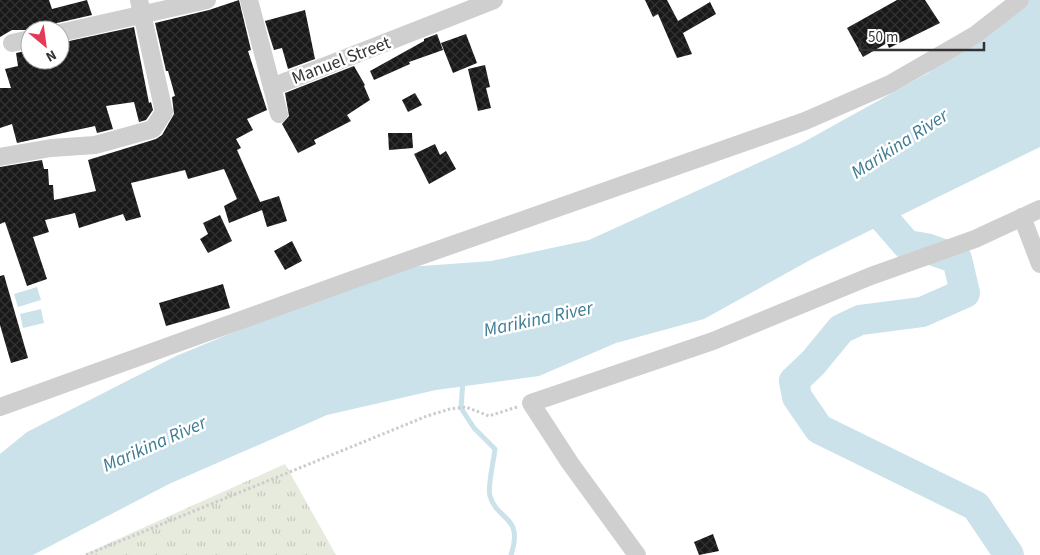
<svg xmlns="http://www.w3.org/2000/svg" width="1040" height="555" viewBox="0 0 1040 555" font-family="'Source Sans 3',sans-serif">
	<style>
		.grass { fill: url(#grass-tufts) }
		.water { fill: #cbe2eb }
		.lines { fill: none; stroke-linecap: round; stroke-linejoin: round }
		.stream { stroke: #cbe2eb; stroke-width: 5 }
		.river { stroke: #cbe2eb; stroke-width: 30 }
		.building { fill: url(#building-cross-hatch) }
		.path { stroke: #ccc; stroke-width: 3; stroke-dasharray: 2.5 2.5; stroke-linecap: butt }
		.minor { stroke: #cfcfcf; stroke-width: 18 }
		.labels { text-anchor: middle; stroke-width: 5; stroke-linejoin: round; paint-order: stroke }
		.street-label { font-size: 18px; fill: #323232; stroke: #fff }
		.water-label { font-size: 19px; font-style: italic; fill: #3f7c95; stroke: #fff }
	</style>
	<defs>
		<pattern id="grass-tufts" width="24" height="20" patternUnits="userSpaceOnUse" patternTransform="scale(1.25)"><rect width="24" height="20" fill="#e6ebde"/><path d="M3 7l-1-3M5 7V3M7 7l1-3M15 17l-1-3M17 17v-4M19 17l1-3" fill="none" stroke="#c6cabf"/></pattern>
		<pattern id="building-cross-hatch" width="8" height="8" patternUnits="userSpaceOnUse" patternTransform="scale(1.25)"><rect width="8" height="8" fill="#191919"/><path d="M0 0l8 8M0 8l8-8" fill="none" stroke="#323232"/></pattern>
	</defs>
	<rect width="100%" height="100%" fill="#fff"/>
	<polygon class="grass" points="285,464 336,555 85,555 87,553"/>
	<g class="water">
		<polygon points="1026,0 1040,0 1040,147 812,259 704,319 616,343 539,376 436,390 327,415 169,484 33,555 0,555 0,454 27,432 176,356 297,306 409,267 491,261 589,240 802,143 928,73"/>
		<polygon points="37,287 41,300 18,307 14,294"/>
		<polygon points="41,309 44,323 23,328 20,314"/>
	</g>
	<g class="lines">
		<path class="stream" d="M 463,380 L 461,408 L 474,428 L 495,449 C 494,460 487,487 490,496 C 497,521 524,515 511,555"/>
		<polyline class="river" points="865,187 873,206 907,245 926,248 957,259 965,293 922,312 860,320 841,329 813,363 794,381 797,397 819,429 976,506 1009,555"/>
	</g>
	<g class="building">
		<polygon points="0,0 49,0 52,9 87,0 92,15 57,23 50,30 12,30 0,37"/>
		<polygon points="239,0 251,50 248,51 267,110 247,119 253,130 236,139 241,148 237,150 261,204 260,202 279,196 287,221 267,227 262,210 229,223 224,206 237,199 224,169 188,179 185,170 131,183 141,217 126,221 123,214 79,228 75,213 45,220 49,232 33,237 47,279 27,286 5,222 0,224 0,167 42,160 44,169 48,169 49,185 53,185 54,200 96,191 88,160 156,139 162,135 174,114 172,97 175,96 168,71 166,71 155,23 209,10"/>
		<polygon points="645,0 667,0 678,21 710,2 716,14 683,33 692,54 677,58 658,14 653,17"/>
		<polygon points="897,0 925,0 940,23 889,48 887,43 863,57 847,28"/>
		<polygon points="305,10 315,59 288,69 282,48 274,50 272,44 265,21"/>
		<polygon points="134,27 149,103 151,102 153,110 146,120 139,122 134,102 106,106 113,129 97,133 95,126 17,143 12,124 0,128 0,88 11,88 5,69 18,66 16,53 30,50 30,60 64,60 60,43"/>
		<polygon points="437,34 443,50 409,62 410,64 374,80 370,71 424,41 424,39"/>
		<polygon points="466,34 477,63 453,73 441,43"/>
		<polygon points="485,65 490,87 486,88 491,108 478,111 468,69"/>
		<polygon points="354,66 365,85 364,86 370,100 347,115 351,121 314,140 316,144 298,153 282,124 289,116 285,93"/>
		<polygon points="415,93 422,105 408,112 402,100"/>
		<polygon points="388,133 412,133 413,148 389,150"/>
		<polygon points="435,144 440,155 446,151 456,169 429,184 414,154"/>
		<polygon points="220,215 232,241 208,253 200,239 208,234 203,223"/>
		<polygon points="292,241 302,261 285,270 274,251"/>
		<polygon points="4,275 28,358 11,363 0,325 0,276"/>
		<polygon points="223,284 230,308 166,326 159,303"/>
		<polygon points="713,534 719,551 699,555 694,542"/>
	</g>
	<g class="lines">
		<polyline class="path" points="86,555 427,416 450,409 466,407 489,416 517,407"/>
		<g class="minor">
			<polyline points="249,0 279,114"/>
			<polyline points="60,33 207,0"/>
			<polyline points="12,43 30,39"/>
			<polyline points="272,87 494,0"/>
			<polyline points="0,157 51,148 95,145 153,129 164,112 139,0"/>
			<polyline points="1022,217 1040,264"/>
			<polyline points="0,407 352,280 805,121 890,84 975,35 1020,0"/>
			<polyline points="637,555 570,463 531,403 713,341 871,276 975,239 1040,209"/>
		</g>
	</g>
	<g class="labels">
		<g class="street-label">
			<text transform="translate(341 60) rotate(-21)" y="6">Manuel Street</text>
		</g>
		<g class="water-label">
			<text transform="translate(899 143) rotate(-33)" y="7">Marikina River</text>
			<text transform="translate(538 318) rotate(-12)" y="7">Marikina River</text>
			<text transform="translate(154 443) rotate(-24)" y="7">Marikina River</text>
		</g>
	</g>
	<g transform="translate(45 45) rotate(151)"><circle r="24" fill="#ffffff" stroke="#adadad"/>
	<path d="M0-4L9 19L0 12L-9 19Z" fill="#e43957"/>
	<text y="-8" font-size="14" font-weight="bold" text-anchor="middle" fill="#323232">N</text>
	</g>
	<path d="M860 42v8h124v-8" fill="none" stroke="#323232" stroke-width="2.5"/>
	<text x="868" y="42" font-size="15" fill="#323232" stroke="#ffffff" stroke-width="4" paint-order="stroke">50 m</text>
</svg>
